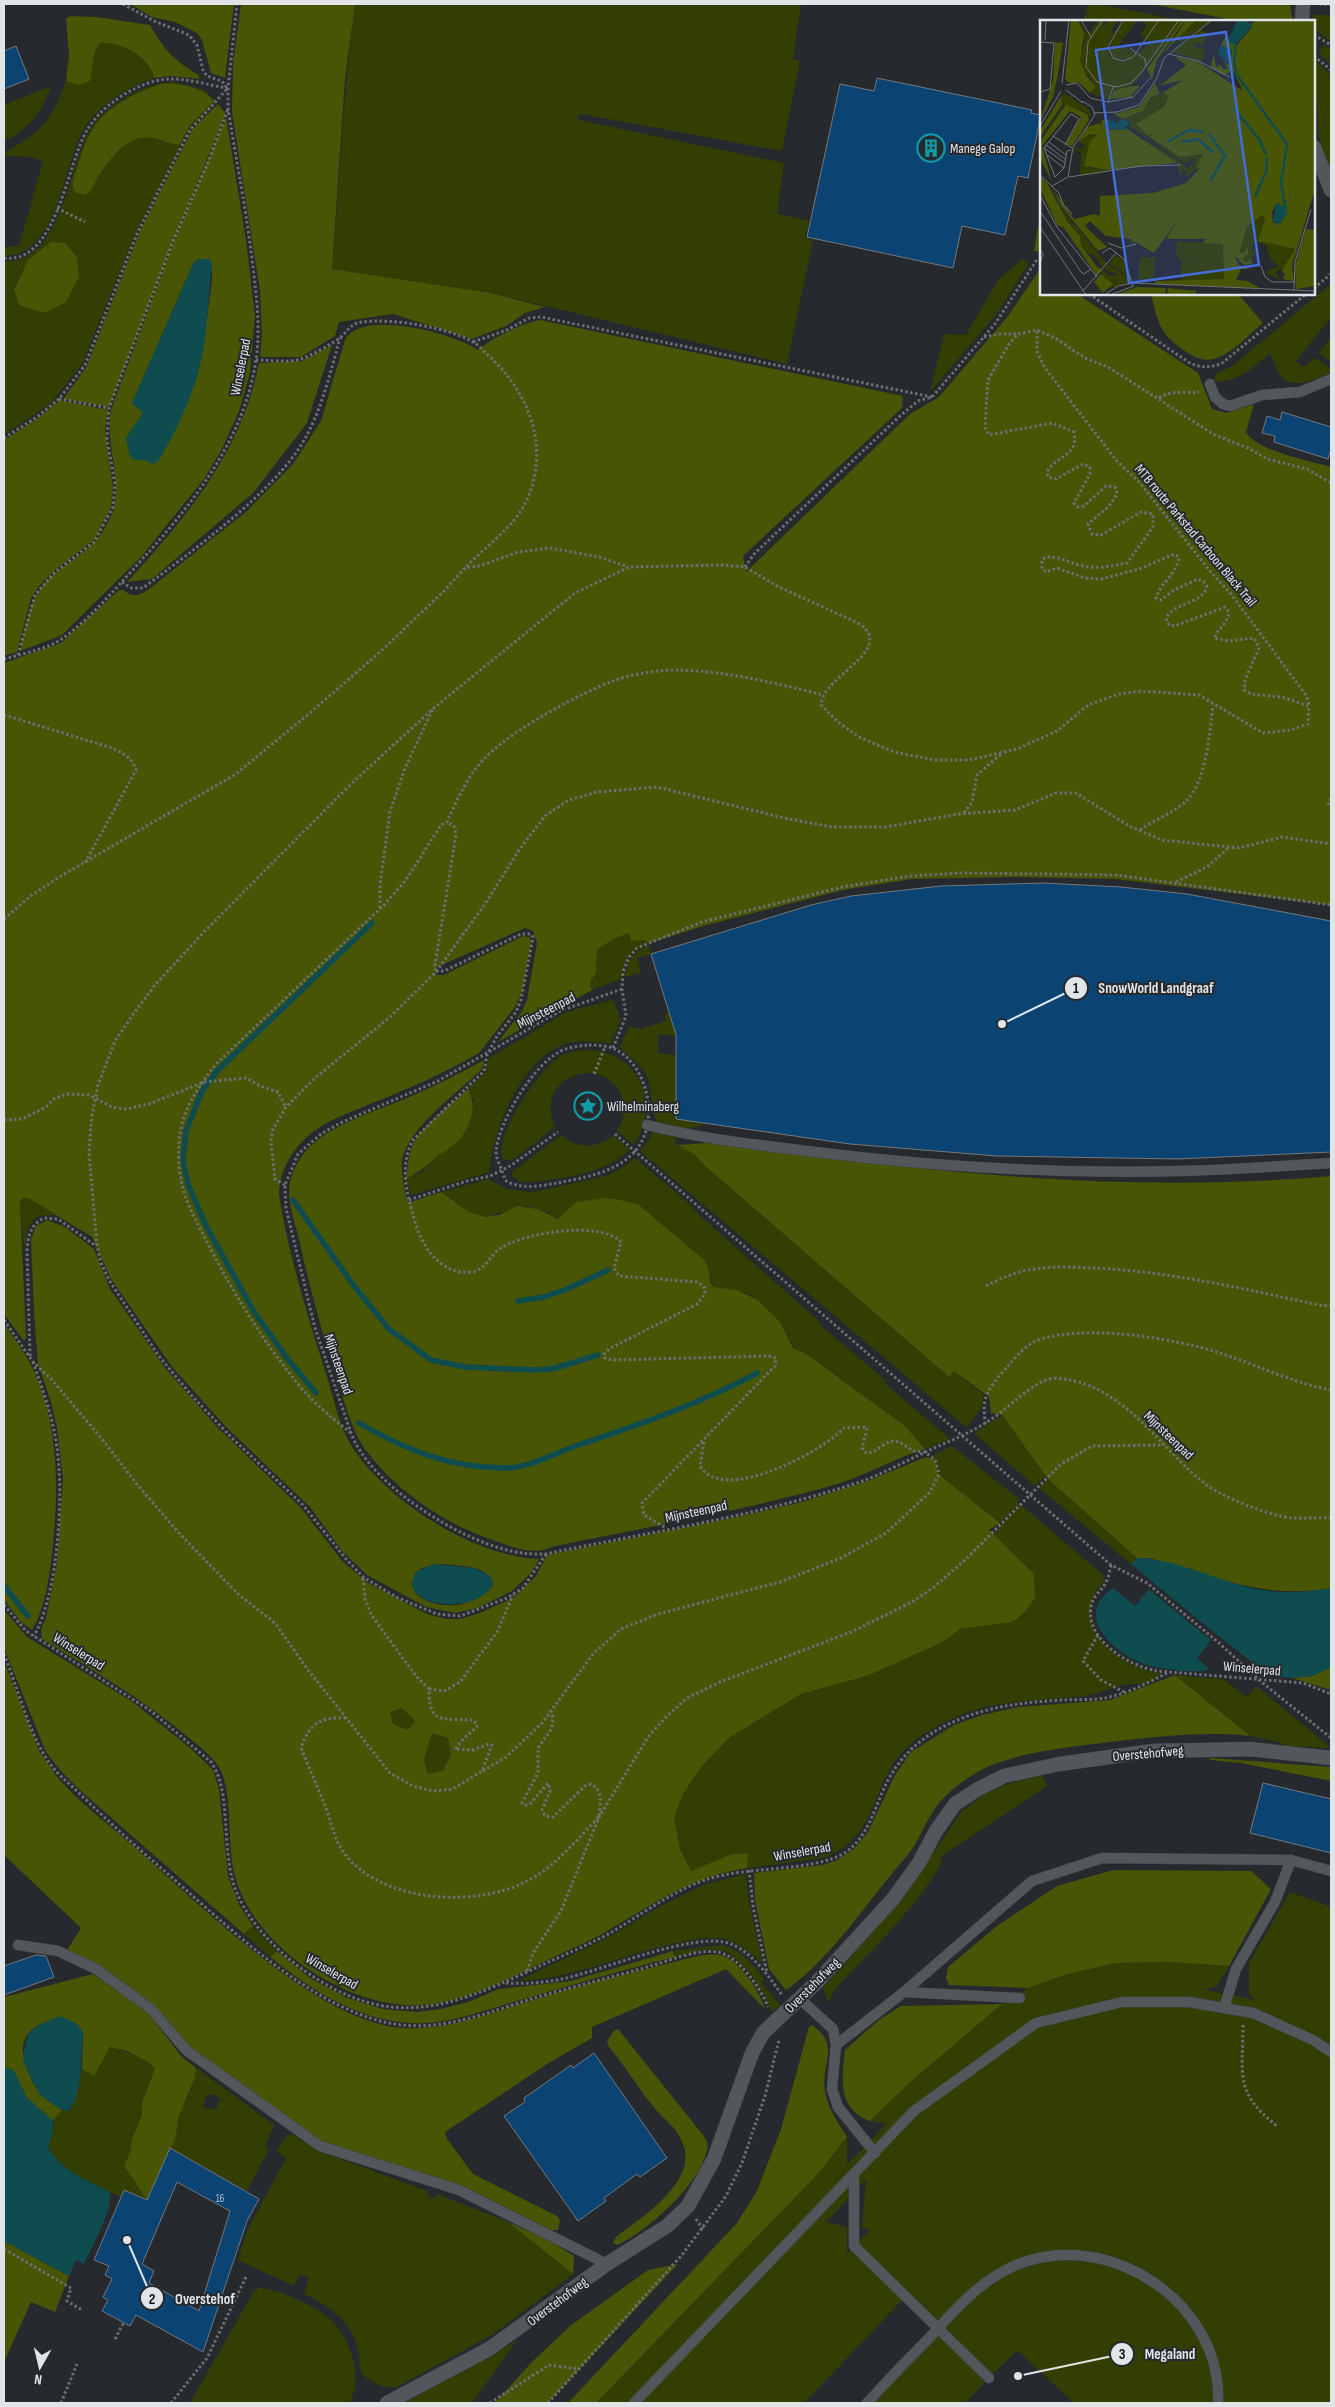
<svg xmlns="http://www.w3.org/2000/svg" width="1335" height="2407" viewBox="0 0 1335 2407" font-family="'Sofia Sans Condensed',sans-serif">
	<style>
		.green { fill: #333e02; fill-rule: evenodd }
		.forest { fill: #475505; fill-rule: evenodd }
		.water { fill: #0f4c4f }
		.pier { fill: #262a2e }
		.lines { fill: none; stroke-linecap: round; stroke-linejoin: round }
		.stream { stroke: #0f4c4f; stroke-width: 5.5 }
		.building { fill: #0b4473; stroke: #73787d; fill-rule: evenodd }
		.service-casing { stroke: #424548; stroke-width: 11 }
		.minor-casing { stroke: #424548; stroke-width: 15 }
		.path { stroke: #6b6f72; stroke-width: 3; stroke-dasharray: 2.5 2.5; stroke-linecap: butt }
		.service { stroke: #52575c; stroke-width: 10 }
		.minor { stroke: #52575c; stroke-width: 14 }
		.labels { text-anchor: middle; stroke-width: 4; stroke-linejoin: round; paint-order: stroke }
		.number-label { font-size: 11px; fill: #acbdcb }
		.poi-label { font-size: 14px; fill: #e2e5e8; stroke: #262a2e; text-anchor: start }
		.street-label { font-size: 14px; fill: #e2e5e8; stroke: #262a2e }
		.inset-river { fill: none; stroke: #0f4c4f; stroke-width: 2.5 }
		.inset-road { fill: none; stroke: #717578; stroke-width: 1 }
		.view { fill: #446cdb; fill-opacity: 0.15; stroke: #446cdb; stroke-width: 2.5 }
		.inset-edge { fill: none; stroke: #e2e5e8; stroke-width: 2.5 }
		.leader { fill: none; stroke: #e2e5e8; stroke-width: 2 }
		.callout-dot { fill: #e2e5e8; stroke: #262a2e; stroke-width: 2 }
		.mark-label { font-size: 15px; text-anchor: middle; font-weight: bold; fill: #111 }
		.callout-label { font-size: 15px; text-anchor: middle; font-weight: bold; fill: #e2e5e8; stroke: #262a2e; stroke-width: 4; stroke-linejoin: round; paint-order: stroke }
	</style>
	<rect width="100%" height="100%" fill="#262a2e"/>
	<g class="green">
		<path d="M 355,4 L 801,4 L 793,59 L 800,61 L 782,151 L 581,114 L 579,114 L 578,120 L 784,163 L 777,214 L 809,221 L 805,238 L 813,240 L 787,364 L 491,293 L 332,269 C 340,180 343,92 355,4 Z"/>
		<polygon points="1088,4 1097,4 1184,21 1084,21"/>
		<polygon points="1313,15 1331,15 1331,42 1314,28 1314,21 1311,21"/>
		<path d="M 110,42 C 127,47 150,59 154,78 C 127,88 100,103 84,129 C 62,165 60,255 4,256 L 4,247 L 19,246 L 43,161 L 31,157 L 4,156 L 4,153 C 40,133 52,121 66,81 L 79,85 L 93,67 L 95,51 L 100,43 Z"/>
		<polygon points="1325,45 1331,49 1331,64 1318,53"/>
		<polygon points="1314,60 1331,75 1331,173 1319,137"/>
		<path d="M 175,82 L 204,90 L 216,102 L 190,128 L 137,230 L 82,364 L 50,404 L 4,435 L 4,261 C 61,265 68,169 89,132 C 105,104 143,82 175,82 ZM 163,84 C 180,83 203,87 214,101 L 189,126 L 180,144 C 170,148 154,130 132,141 C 118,148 107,163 98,177 C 94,184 93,191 85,195 L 77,193 L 73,188 C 82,135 107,96 163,84 ZM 65,243 L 77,257 L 79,276 L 14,289 C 28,255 30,254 65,243 Z"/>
		<path d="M 51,86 C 43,110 28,131 4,141 L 4,105 Z"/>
		<polygon points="1023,259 1029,263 998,312 930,392 944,334 966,335 999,279"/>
		<path d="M 1331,284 L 1331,317 L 1296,361 L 1303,367 L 1315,358 L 1331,369 L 1331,373 C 1317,378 1296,390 1283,378 C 1277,373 1274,361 1270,354 C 1252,367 1239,383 1215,381 L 1215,374 L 1231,367 Z"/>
		<polygon points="1331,337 1331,363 1319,353"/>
		<path d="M 629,933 L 631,940 L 644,940 L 650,943 C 632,950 624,959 621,979 L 592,990 L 590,982 L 596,973 L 597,950 L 613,939 Z"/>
		<path d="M 648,945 L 651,954 L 637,958 L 641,973 L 625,977 C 626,962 634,951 648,945 Z"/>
		<path d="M 613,1000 L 621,1020 L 611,1043 C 596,1043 580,1039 565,1044 C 521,1059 493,1130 489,1172 L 411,1195 L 406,1179 L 421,1172 L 435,1158 L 459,1140 L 474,1100 L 468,1089 L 485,1072 L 488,1059 L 566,1012 Z"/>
		<path d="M 669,1013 L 676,1035 L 658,1035 L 658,1053 L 676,1055 L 676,1119 L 705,1124 L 687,1130 L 659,1126 C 649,1112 654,1089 645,1072 C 639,1062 627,1056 620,1047 L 629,1026 L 640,1029 L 666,1021 L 665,1014 Z"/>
		<path d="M 585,1050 C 638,1050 662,1102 634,1145 L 617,1131 C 623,1122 625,1112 623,1101 C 611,1051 531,1074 555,1127 L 518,1156 L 511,1160 L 503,1159 C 493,1136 539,1070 559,1057 C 566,1052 576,1051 585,1050 Z"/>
		<polygon points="652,1131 676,1138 675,1144 694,1153 704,1165 948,1376 954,1371 984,1395 981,1408 968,1426 966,1427 640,1151 651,1137"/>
		<path d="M 561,1135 C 577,1149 596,1149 613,1136 L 630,1150 C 604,1174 565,1178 531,1182 L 522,1182 L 512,1176 L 512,1172 Z"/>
		<path d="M 635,1158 L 692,1206 L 691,1208 L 819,1321 L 818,1323 L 886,1381 L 884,1383 L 948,1437 L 948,1440 L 925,1449 L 904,1425 L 806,1354 C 792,1351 793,1342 785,1333 C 777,1322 768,1308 757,1300 C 743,1287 727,1294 713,1287 L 710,1277 L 562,1217 L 553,1218 L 549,1213 L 528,1206 L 485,1217 L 469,1212 L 441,1192 L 488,1179 L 507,1189 L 534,1192 L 606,1176 L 622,1168 Z"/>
		<polygon points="23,1198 30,1199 57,1215 38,1216 30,1224 27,1231 24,1253 20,1201"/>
		<polygon points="1002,1415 1046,1476 1035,1486 974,1433"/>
		<polygon points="952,1446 1019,1499 1017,1502 1019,1504 1000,1523 938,1474 935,1460 930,1457"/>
		<polygon points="1048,1479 1137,1558 1131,1564 1039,1488"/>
		<path d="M 1021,1505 L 1103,1575 L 1102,1577 L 1105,1580 C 1063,1626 1118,1666 1162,1674 C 1157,1677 1151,1682 1145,1683 C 1137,1685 1128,1683 1119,1686 C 1104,1690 1091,1696 1075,1697 C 1029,1702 989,1699 945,1722 C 933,1728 918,1737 907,1747 C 869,1783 881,1837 823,1858 L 747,1868 L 748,1854 L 732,1854 L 691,1871 L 680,1849 L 674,1817 L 683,1794 L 702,1766 L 729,1738 L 801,1694 L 867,1676 L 943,1642 L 960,1629 L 1013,1622 L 1026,1611 L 1035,1598 L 1034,1574 L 994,1535 L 1003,1522 Z"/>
		<polygon points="1175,1675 1223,1679 1247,1697 1256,1686 1331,1748 1285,1746 1282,1743 1250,1736"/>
		<polygon points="402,1708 415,1721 408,1730 393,1724 390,1711"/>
		<polygon points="432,1733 449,1738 451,1754 443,1771 427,1774 424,1759"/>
		<path d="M 1042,1775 L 1047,1786 L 940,1857 L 942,1862 C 915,1910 874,1947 837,1987 C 832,1992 832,1998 828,2003 L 823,1988 L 903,1898 L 961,1812 L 986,1793 L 1004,1785 Z"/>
		<path d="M 746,1874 L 749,1903 L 763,1963 C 752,1954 741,1945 728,1940 C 713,1936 697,1939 682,1942 C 627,1952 575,1979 518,1981 L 609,1937 L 661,1906 L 703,1885 Z"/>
		<path d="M 1290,1892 L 1331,1907 L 1331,2403 L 1222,2403 C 1223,2316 1152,2249 1066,2252 C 1052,2252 1037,2253 1024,2257 C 991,2268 965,2299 939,2321 L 909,2293 L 804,2403 L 596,2403 L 817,2175 L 847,2137 L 847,2165 L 886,2124 L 870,2121 L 909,2083 L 1002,2004 L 1028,1988 L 1064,1975 L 1116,1963 L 1169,1962 L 1229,1966 L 1217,1986 L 1204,1990 L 1256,2000 L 1249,1994 L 1249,1963 ZM 866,2179 L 862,2228 L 870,2230 L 847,2254 L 847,2227 L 826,2222 Z"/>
		<polygon points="253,1926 277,1951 270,1957 244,1934"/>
		<path d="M 720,1945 C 739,1948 753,1964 764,1979 L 761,1982 L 780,2005 L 772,2012 C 763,1986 747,1968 726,1951 L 705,1949 L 675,1957 L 673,1951 Z"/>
		<path d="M 112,2047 C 125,2052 148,2056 155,2069 L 142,2102 L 142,2115 L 132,2138 L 130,2152 L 124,2166 L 147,2200 L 124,2190 L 121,2197 C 97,2186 60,2172 48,2147 C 52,2133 51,2120 62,2110 L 70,2110 L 72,2105 L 82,2069 L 94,2076 L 107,2049 Z"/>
		<path d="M 196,2068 L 274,2125 L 265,2147 L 269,2149 L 247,2191 L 170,2148 C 175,2137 175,2127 178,2117 C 184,2101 197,2085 196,2068 ZM 207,2094 L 214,2095 L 220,2099 L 216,2109 L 203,2108 Z"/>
		<path d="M 291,2134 L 327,2154 L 427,2191 L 428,2197 L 433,2199 L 437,2194 L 508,2222 L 573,2274 L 493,2334 L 397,2387 C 384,2389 370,2382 361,2373 C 359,2365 360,2357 358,2349 C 350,2320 330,2306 304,2294 L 309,2278 L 300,2274 L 294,2286 L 238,2260 L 247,2231 L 286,2158 L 277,2152 L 284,2139 Z"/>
		<path d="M 1054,2260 C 1081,2260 1104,2263 1129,2272 C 1137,2276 1144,2282 1151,2287 C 1158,2292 1167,2297 1173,2303 C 1199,2328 1214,2368 1214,2403 L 1074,2403 L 1017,2350 L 993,2374 L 945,2327 C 969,2304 994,2274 1028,2265 C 1036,2262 1046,2262 1054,2260 Z"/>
		<path d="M 259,2288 C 277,2288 320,2308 332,2321 C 351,2341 364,2379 349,2403 L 190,2403 L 254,2291 Z"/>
		<polygon points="938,2334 985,2382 965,2403 872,2403"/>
		<polygon points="516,2341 472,2403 404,2403"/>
	</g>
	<g class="forest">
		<polygon points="130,4 234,4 225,78 211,73 202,40 197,33 175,22 152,17"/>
		<polygon points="241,4 355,4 345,79 332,269 491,293 545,307 525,313 506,326 472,339 393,314 339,322 335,336 301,357 260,357 262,334 260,291 232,112 233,63"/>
		<polygon points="1151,4 1280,4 1290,5 1293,21 1238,21"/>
		<path d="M 70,16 L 96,17 L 150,25 C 163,48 175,62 199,75 L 199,79 L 171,76 L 154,78 C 150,57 120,41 100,43 L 95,51 L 90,81 L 79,85 L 66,81 L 69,55 L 66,19 Z"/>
		<path d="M 163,84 C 180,83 203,87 214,101 L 189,126 L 180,144 C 170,148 154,130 132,141 C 118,148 107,163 98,177 C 94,184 93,191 85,195 L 77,193 L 73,188 L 73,182 C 78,164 84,143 94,127 C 107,107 140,89 163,84 Z"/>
		<polygon points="218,104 225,113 225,116 174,239 109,407 63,399 86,368 140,231 192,130"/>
		<path d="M 226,117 L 246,240 L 255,316 L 250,373 L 239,411 L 222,449 L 204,479 L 141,557 L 62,635 L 20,651 C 25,631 28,606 40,589 C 64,558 94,556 111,516 C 125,481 104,446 111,410 L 174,241 ZM 208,259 C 216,267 210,292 209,303 C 202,354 199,381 175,428 C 169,440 163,453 154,464 L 147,460 L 134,460 L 130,456 L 126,438 L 138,423 L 143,412 L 132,403 L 193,264 Z"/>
		<polygon points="1038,227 1041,227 1041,252 1034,251"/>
		<polygon points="51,242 65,243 77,257 79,276 66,302 44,313 19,305 14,289 28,260"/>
		<path d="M 1040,269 L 1041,294 L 1077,294 L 1198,373 L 1212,409 L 1227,413 L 1254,404 L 1246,432 C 1256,451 1310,461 1331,467 L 1331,905 L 1116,879 L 1013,877 L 912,879 L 843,890 L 703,926 L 650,943 L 644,940 L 631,941 L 629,933 L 613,939 L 597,950 L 596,973 L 590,982 L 592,990 L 498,1042 L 522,1011 L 527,1000 L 537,943 L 533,931 L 525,928 L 437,967 L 436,975 L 444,975 L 523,936 L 529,937 L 531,941 L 522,992 L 515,1007 L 479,1053 C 446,1072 411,1088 375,1102 C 352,1112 325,1120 307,1137 C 291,1151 279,1173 279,1195 C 289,1257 308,1317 327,1377 C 334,1399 339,1425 351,1445 C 385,1500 474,1557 539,1559 L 531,1573 L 512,1591 L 477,1608 L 455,1613 L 426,1607 L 367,1575 L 343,1552 L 310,1507 L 227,1428 L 173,1368 L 111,1279 L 92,1237 L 30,1199 L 23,1198 L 20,1201 L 26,1337 L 24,1341 L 4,1314 L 4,663 L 61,643 L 119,590 L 124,590 C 132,598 138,596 148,590 L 247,511 L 293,464 L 321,421 L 345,340 C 361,308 455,334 478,350 C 489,340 524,322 540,320 L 903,396 L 902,408 L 743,556 L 746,572 L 910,414 L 939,397 L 1008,316 ZM 440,1564 C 456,1566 489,1564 493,1584 L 492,1587 C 483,1592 474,1599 465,1603 C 450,1609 413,1604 412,1583 L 421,1568 Z"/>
		<path d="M 1151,294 L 1238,294 L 1263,323 C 1249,334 1234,352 1217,358 C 1206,362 1198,359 1188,353 C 1161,336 1158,324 1151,294 Z"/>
		<path d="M 332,345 L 307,423 L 253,493 L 152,579 L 127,582 C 187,517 242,451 259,363 L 302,361 Z"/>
		<polygon points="60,400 108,410 105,430 113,488 111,507 95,539 55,570 39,586 31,598 17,652 4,656 4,440 38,418"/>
		<path d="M 484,1060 L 482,1069 C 459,1092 407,1128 402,1161 C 401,1175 404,1189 408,1203 L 441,1192 L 469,1212 L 485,1217 L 499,1215 L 517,1206 L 538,1209 L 558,1219 L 576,1202 L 607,1198 L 620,1200 L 639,1205 L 704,1260 C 710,1269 708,1279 713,1287 L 737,1290 L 758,1300 L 780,1322 L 793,1348 L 806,1354 L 904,1425 L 925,1449 C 895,1458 867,1475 837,1484 C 743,1511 646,1527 551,1547 C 532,1557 508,1545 490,1539 C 444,1523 398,1492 368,1453 C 352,1433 346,1405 337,1381 C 323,1335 310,1290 300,1243 C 296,1226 289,1208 289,1191 C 289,1180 295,1165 302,1156 C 324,1124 382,1110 416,1094 C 439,1084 462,1072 484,1060 Z"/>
		<path d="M 468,1089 C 477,1105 472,1124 460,1139 C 454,1147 442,1152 435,1158 C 425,1167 418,1173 406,1179 C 408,1167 408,1155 413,1144 C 420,1128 454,1101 468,1089 Z"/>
		<path d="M 705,1143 C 912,1170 1122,1195 1331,1176 L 1331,1588 C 1268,1600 1209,1576 1149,1558 L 1137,1558 L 1048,1479 L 1002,1415 L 991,1413 L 989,1397 L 954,1371 L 949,1377 L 704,1165 L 694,1154 L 678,1145 Z"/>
		<path d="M 47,1220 L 65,1227 L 94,1249 L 110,1289 L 165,1368 L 217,1427 L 301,1508 L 343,1562 L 368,1583 L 427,1614 L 446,1619 L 460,1619 L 480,1613 L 513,1598 L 536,1576 L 547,1555 L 742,1516 L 802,1502 L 868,1481 L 926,1457 L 935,1460 L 938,1474 L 1000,1523 L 989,1530 L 1034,1574 L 1035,1598 L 1026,1611 L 1013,1622 L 960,1629 L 943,1642 L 867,1676 L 801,1694 L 729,1738 L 702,1766 L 683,1794 L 674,1817 L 680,1849 L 691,1871 L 732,1854 L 748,1854 L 747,1868 C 690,1877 653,1904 604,1933 C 588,1942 570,1949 554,1957 C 515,1976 475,1997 432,2004 C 356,2016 251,1948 234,1872 C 227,1843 233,1791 219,1767 C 212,1756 199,1746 189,1738 C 143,1699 92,1670 42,1639 L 41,1629 L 46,1618 L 57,1562 L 63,1478 L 57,1428 L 51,1402 L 38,1364 L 34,1312 L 31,1239 L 36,1226 ZM 402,1708 L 415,1721 L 408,1730 L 393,1724 L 390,1712 ZM 432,1733 L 448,1738 L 451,1754 L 443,1771 L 428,1774 L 424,1759 Z"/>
		<path d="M 4,1324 C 13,1337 24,1351 31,1365 C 60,1423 59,1492 52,1553 C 49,1580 45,1608 32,1630 L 21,1622 L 4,1600 Z"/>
		<polygon points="4,1610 27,1637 134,1703 189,1747 213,1770 219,1789 228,1876 239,1905 253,1926 244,1934 82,1792 60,1770 46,1752 4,1648"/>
		<path d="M 4,1661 L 39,1751 L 58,1778 L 74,1795 C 99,1818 126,1839 151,1862 C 211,1915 322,2024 404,2028 C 450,2030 492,2012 536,1999 C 587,1983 640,1971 693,1957 C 702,1955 711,1953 720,1955 C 739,1959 760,1992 765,2009 L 726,1969 L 592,2027 L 592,2038 L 547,2064 L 445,2132 L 447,2139 L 473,2174 L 557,2216 L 560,2220 L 558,2230 L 548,2230 L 323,2142 L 189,2048 L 154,2006 L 67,1950 L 81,1928 L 4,1855 Z"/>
		<polygon points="1331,1667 1331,1690 1292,1678 1312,1676"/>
		<path d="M 1175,1675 L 1250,1736 C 1202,1731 1157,1737 1110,1742 C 1070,1747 1025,1751 987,1767 C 969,1776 952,1788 939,1803 C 925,1820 919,1843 905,1858 C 869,1899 832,1958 786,1990 L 769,1969 L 755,1900 L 754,1873 L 823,1865 L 837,1860 L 854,1849 L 868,1832 L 895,1775 L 911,1752 L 954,1725 L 982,1715 L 1019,1707 L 1110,1700 Z"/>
		<polygon points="1210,1758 1331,1767 1331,1781 1241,1763 1210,1760"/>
		<polygon points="1113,1870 1251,1871 1271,1889 1229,1966 1169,1962 1116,1963 1064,1975 1028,1988 949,1985 946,1978 948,1967 997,1926 1057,1886"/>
		<path d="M 277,1951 L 310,1978 L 347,1998 L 382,2009 L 418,2012 L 441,2009 L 468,2002 L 499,1989 L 571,1981 L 673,1951 L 675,1957 C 622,1970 569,1986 517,2001 C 482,2011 446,2026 409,2023 C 357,2020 310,1989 270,1957 Z"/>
		<path d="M 93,1974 L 147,2012 L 182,2057 L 196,2068 L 195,2078 L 178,2118 L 176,2136 L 147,2200 L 124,2166 L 130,2152 L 132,2138 L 142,2115 L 142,2102 L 155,2069 L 150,2063 L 127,2051 L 110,2047 L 94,2076 L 82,2069 L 83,2032 C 64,2008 18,2023 23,2055 C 25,2066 32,2082 38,2091 C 42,2099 55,2104 62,2110 L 53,2121 L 24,2095 L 12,2069 L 7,2068 L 4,2071 L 4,1997 Z"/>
		<path d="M 1002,2004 L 909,2083 L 870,2121 C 837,2109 842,2079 845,2050 L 879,2020 L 901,2006 Z"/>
		<path d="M 812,2025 C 842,2047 820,2062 825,2092 C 828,2109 838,2123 847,2137 L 817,2175 L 596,2403 L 568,2403 L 737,2223 L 757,2191 L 781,2129 L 809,2027 Z"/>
		<path d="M 618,2029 L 703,2135 C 706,2140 709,2144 707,2150 C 701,2183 647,2232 617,2245 L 613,2243 L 616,2237 C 641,2218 698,2182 683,2144 C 678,2129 667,2122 657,2111 C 640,2091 626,2067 609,2047 L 607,2041 L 614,2031 Z"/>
		<polygon points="508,2222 550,2241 574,2256 573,2274"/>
		<polygon points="4,2241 69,2276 55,2312 31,2302 4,2362"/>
		<polygon points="678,2264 548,2403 495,2403 530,2364 570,2326 648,2270"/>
	</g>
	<g class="water">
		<path d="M 199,259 L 210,259 L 212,265 C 208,292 208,319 204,345 C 198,385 180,425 159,460 L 154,464 L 144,460 L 134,460 L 130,456 L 126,438 L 143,413 L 132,403 L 194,262 Z"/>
		<path d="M 1137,1558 C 1171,1559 1204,1574 1236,1584 C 1266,1594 1300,1594 1331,1588 L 1331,1667 L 1312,1676 L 1292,1678 L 1270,1676 L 1216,1634 L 1197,1658 L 1209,1669 L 1207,1670 C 1193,1674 1152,1668 1139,1662 C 1108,1648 1075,1614 1113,1588 L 1135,1606 L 1154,1583 L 1131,1564 Z"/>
		<path d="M 433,1564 L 474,1568 L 490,1576 L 493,1584 C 477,1617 394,1607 416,1572 Z"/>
		<path d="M 61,2016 L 78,2025 L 83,2033 C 80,2055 84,2095 68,2111 L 62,2110 L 40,2095 L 24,2063 L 23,2055 L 29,2033 L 40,2024 Z"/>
		<path d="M 7,2067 L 14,2071 L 27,2098 L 53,2121 L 52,2135 L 48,2147 C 58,2168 88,2182 109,2191 C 115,2208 91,2247 84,2264 L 76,2260 L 69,2276 L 4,2241 L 4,2071 Z"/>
	</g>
	<polygon class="pier" points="1150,1580 1216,1634 1221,1638 1219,1640 1217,1638 1213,1642 1147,1588 1150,1584 1148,1582"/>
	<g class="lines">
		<g class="stream">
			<polyline points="293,1200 354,1286 389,1329 431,1360 465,1367 533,1370 552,1369 598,1355"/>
			<polyline points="518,1301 544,1297 567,1289 608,1270"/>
			<polyline points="316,1393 286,1357 253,1310 206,1226 188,1184 183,1161 186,1131 202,1091 218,1070 372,923"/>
			<path d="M 359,1423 C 405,1450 450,1468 505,1468 C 527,1468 550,1456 570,1448 C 634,1426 698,1405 757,1373"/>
			<polyline points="4,1586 28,1616"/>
		</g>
	</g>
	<g class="building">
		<polygon points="16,46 29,79 4,89 4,51"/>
		<polygon points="877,78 1032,110 1031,113 1041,115 1028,178 1018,176 1005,235 962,226 953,268 807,237 840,84 874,91"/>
		<polygon points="1282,412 1331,427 1331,449 1328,459 1274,442 1275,436 1262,433 1267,416 1280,420"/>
		<polygon points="1044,883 1121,887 1187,894 1331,921 1331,1152 1178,1159 997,1156 850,1144 676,1119 676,1035 651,954 811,905 851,896 941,886"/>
		<polygon points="1263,1783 1331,1799 1331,1853 1250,1833"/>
		<polygon points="36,1955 46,1956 54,1977 4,1995 4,1966"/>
		<polygon points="594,2053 667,2158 640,2177 637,2174 604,2198 606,2201 578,2221 504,2116 525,2102 524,2098 571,2065 573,2068"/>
		<path d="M 170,2148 L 259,2199 L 247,2221 L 203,2352 L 136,2315 L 130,2326 L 102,2311 L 108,2300 L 103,2297 L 112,2279 L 105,2275 L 109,2266 L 94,2260 L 124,2190 L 147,2200 ZM 177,2182 L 230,2211 L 199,2311 L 149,2283 L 154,2271 L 142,2264 Z"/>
	</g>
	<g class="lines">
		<g class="service-casing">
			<g id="service">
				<polyline points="1210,384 1215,397 1223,404 1230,406 1262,395 1300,392 1331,379"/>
				<path d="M 647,1125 C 702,1139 759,1145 815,1152 C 936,1167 1059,1174 1180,1171 C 1231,1170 1281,1166 1331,1163"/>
				<polyline points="18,1945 58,1951 96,1969 151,2009 186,2050 320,2146 459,2190 607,2264"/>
				<polyline points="904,1992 1020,1998"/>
				<polyline points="800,1999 833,2029 836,2045 832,2089 838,2107 875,2153"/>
				<polyline points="1224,2008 1236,1969 1275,1902 1291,1860"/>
				<polyline points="836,2045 904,1992 1032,1881 1102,1858 1291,1860 1331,1871"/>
				<polyline points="854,2175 854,2246 989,2378"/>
				<polyline points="634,2403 914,2111 1036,2023 1122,2002 1189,2002 1253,2013 1313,2040 1331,2052"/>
				<path d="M 867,2403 C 888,2380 910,2357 932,2335 C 953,2312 975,2287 1002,2272 C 1095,2219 1223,2297 1218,2403"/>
			</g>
		</g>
		<g class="minor-casing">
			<g id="minor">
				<polyline points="1302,21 1303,4"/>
				<polyline points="1314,147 1331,190"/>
				<polyline points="387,2403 489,2349 607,2264 667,2226 688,2206 714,2159 752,2053 763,2033 818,1981 893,1899 919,1863 936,1831 955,1804 978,1789 1004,1776 1059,1764 1153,1751 1250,1749 1331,1758"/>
			</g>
		</g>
		<g class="path">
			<polyline points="123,4 154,21 189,35 197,45 203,70 207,76 222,81 227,88"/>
			<polyline points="1319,4 1331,5"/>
			<polyline points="1314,35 1331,45"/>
			<polyline points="1314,56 1331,70"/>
			<polyline points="57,208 85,222"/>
			<path d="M 4,258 C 56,265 67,165 86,132 C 100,106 136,82 167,79 C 186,78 208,85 227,88"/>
			<polyline points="1314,288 1331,274"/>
			<path d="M 1089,294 L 1188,362 C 1200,368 1208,368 1221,364 L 1306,294"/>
			<polyline points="1037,331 1037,351 1045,368 1116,460 1139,482 1210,571 1231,594 1306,695 1309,705"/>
			<polyline points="984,337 1000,334 1017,334"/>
			<polyline points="473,342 507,330 529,318 541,317 932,397"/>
			<path d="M 256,360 C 270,360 288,363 301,359 C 310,356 334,343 341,337 C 348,330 352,323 362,322 C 391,318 447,327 473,342 C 479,345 484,352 490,357 C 531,395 551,451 525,504 C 514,526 483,549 466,567"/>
			<path d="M 1159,398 C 1171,390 1185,393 1199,392"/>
			<polyline points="59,399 109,408"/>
			<polyline points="4,438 37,417 59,399 85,365 137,234 155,198 190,130 227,89"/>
			<polyline points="745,567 754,554 901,415 918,401 932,397 995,324 1036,261 1041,264"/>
			<path d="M 122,582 L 131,588 L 143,588 C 192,551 279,489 307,435 C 323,405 331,370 340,338"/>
			<polyline points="18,655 35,595 55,572 94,542 113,507 115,484 107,439 109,408 174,239 209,160 228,109"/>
			<path d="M 4,659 C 19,655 36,651 51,645 C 80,632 124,579 146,555 C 196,500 245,436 256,360 C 261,326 256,293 252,259 C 246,209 236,159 228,109 L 228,88 L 237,4"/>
			<path d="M 4,715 L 112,748 C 124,754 132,757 136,770 L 85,863"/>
			<polyline points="1331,799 1328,803 1331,808"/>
			<polyline points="964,813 972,802 977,775 1001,754"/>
			<path d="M 1140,830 C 1154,820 1173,813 1186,801 C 1206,783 1210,731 1213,705"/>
			<polyline points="1176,882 1207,867 1228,848"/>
			<polyline points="380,908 380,885 390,812 405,768 433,709"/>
			<polyline points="4,919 32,895 61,876 236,774 311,712 380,652 444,591 465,568 479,566 518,552 550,548 599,557 628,567"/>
			<path d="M 436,971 L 444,971 L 521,934 L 531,934 L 533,937 L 521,1000 L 516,1012 L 497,1036 L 487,1055 L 484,1071 L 412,1141 C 400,1168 406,1191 414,1218 C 420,1242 435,1268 461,1272 C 466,1272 472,1273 476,1271 C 487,1267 491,1254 501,1248 C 524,1233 600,1220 621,1242 L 614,1268 L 619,1276 L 698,1282 L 705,1288 L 705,1294 L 697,1304 L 609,1349 L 604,1354 L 605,1358 L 612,1360 L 769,1356 L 776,1358 L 775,1366 L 642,1503 L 644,1515 L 666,1528"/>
			<polyline points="436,971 435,965 456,835 454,826 447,822"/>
			<path d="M 622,989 L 560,1011 L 438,1081 L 340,1123 L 321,1134 L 298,1154 L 285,1185 L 286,1208 L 315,1328 L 351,1433 C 370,1486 468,1547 523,1553 C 530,1554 538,1554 546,1554 C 650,1532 758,1516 860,1482 C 880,1475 900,1464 919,1455 C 944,1443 970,1434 993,1418 C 1010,1407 1026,1388 1046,1380 C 1051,1378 1058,1378 1063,1379 C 1124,1386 1159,1447 1204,1483 C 1221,1497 1270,1516 1292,1518 C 1305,1519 1318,1517 1331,1518"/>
			<path d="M 589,1045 C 598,1045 608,1046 615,1049 C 648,1066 660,1121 636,1150 C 618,1172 584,1178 557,1183 C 540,1186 520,1190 505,1180 C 503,1170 496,1161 496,1151 C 499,1121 533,1066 559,1052 C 568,1047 579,1046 589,1045 Z"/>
			<polyline points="613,1048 626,1016 622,989 623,972 629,957 637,948 702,922 842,887 909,876 961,873 1116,875 1331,905"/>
			<polyline points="594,1074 605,1047"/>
			<polyline points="4,1120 22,1119 46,1107 54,1099 67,1094 89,1095 112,1107 126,1109 149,1104 204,1082 246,1078 260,1086 278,1092 286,1107"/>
			<polyline points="615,1134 1111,1565 1147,1583 1218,1642 1259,1680 1331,1738"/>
			<polyline points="285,1185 275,1179 271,1141 273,1129 286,1107 315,1078 390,1017 436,972 485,904 519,850 545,816 569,800 597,792 657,787 784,818 832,827 885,827 959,814 1015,810 1056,793 1076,793 1129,826 1162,840 1239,848 1282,837 1331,844"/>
			<polyline points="409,1200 467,1181 490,1176 510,1166 558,1132"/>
			<path d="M 986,1286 C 1002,1278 1017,1271 1035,1269 C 1054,1266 1074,1267 1092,1268 C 1171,1271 1248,1290 1324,1306 L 1331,1305"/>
			<path d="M 4,1320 L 33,1362 L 51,1379 L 102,1439 L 136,1483 L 178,1532 L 239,1595 L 275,1623 L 308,1670 L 390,1773 L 413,1786 L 433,1791 L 453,1789 L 482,1771 L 492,1745 L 489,1744 L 473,1750 L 455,1749 L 464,1738 L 477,1727 L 477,1724 L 473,1720 C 445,1718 428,1726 429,1689 L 416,1676 L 372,1616 L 365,1599 L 363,1577"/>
			<path d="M 30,1356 L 27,1251 C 28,1236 30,1225 44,1218 L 58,1219 L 96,1246"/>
			<path d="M 33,1362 C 43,1390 53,1418 57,1448 C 64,1497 58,1593 34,1636"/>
			<path d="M 985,1424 C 985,1417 983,1408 985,1401 C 987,1389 1000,1375 1008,1366 C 1015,1358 1026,1345 1036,1341 C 1083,1323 1173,1338 1220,1353 C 1257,1365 1293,1383 1331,1390"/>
			<path d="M 351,1433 C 332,1418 313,1403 298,1384 C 262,1340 232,1291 206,1240 C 197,1222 187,1205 182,1185 C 179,1172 178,1156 179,1143 C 181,1111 198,1087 217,1063 L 384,905 L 406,880 L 441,825 L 447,822 C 458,798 469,772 489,754 C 515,729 578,694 613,681 C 632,674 656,670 677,670 C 726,671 775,683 823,695"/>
			<path d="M 546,1554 L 523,1588 L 507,1598 L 460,1616 L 437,1614 L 396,1597 L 363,1577 L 346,1559 L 303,1505 L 232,1438 L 192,1396 L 158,1355 L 109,1280 L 101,1263 L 97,1246 L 89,1152 L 92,1115 L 98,1085 L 115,1041 L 134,1013 L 155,985 L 203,933 L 352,783 L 435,707 L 575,593 L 629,567 L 724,565 L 745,567 L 777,586 L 860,624 C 896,651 822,676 821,705 L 838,722 L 859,737 L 894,752 L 935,760 L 969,760 L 1017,749 L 1057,731 L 1088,705 L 1119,694 L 1141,691 L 1199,695 L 1263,733 L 1291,730 L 1308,724 L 1309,706 L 1281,697 L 1251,694 L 1244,690 L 1245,680 L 1259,648 L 1254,638 L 1228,641 L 1214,638 C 1218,628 1228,624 1229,612 L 1225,607 L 1175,626 L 1169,625 L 1166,618 C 1175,601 1202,605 1207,586 L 1204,582 L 1198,579 L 1174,590 L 1161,600 L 1156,598 C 1161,582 1177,574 1179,557 L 1174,554 L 1142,568 L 1102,579 L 1085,578 L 1057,568 L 1046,572 L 1042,569 L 1042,561 L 1045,557 C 1059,556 1069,563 1083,566 C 1098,570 1113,565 1127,563 L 1153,527 L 1153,514 L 1141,512 L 1101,535 L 1092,534 L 1088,524 L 1108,507 L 1117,495 L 1116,488 L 1106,486 L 1084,506 L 1077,507 L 1074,503 L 1090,474 L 1090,467 L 1083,464 L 1056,479 L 1048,477 L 1047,472 C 1056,455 1079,457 1074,432 L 1052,423 L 989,435 L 985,427 L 988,380 L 1009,344 L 1018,334 L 1037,330 L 1055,338 L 1085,358 L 1108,367 L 1213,434 L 1248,448 L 1267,459 L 1307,469 L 1331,483"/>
			<path d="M 1111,1565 C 1110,1570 1109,1576 1107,1580 C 1103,1590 1093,1595 1091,1606 C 1085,1641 1130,1666 1157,1671 L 1303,1683 L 1331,1694"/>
			<path d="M 4,1605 L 26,1631 L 151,1711 L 211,1762 C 224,1781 224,1805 226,1827 C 227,1845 228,1864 233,1882 C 243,1917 275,1950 305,1971 C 387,2029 445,2010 529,1971 C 556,1958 585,1947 612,1932 C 642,1914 674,1890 708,1879 C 747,1866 816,1872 846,1852 C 868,1837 875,1807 886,1784 C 900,1756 922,1736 951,1723 C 987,1706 1025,1702 1064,1700 C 1080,1699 1098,1701 1113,1696 C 1133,1691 1151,1681 1169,1672"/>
			<polyline points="1098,1635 1083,1661 1101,1680 1124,1692"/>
			<path d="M 4,1654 C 18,1688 31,1742 54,1769 C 63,1779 73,1787 82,1796 C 108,1821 134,1845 161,1868 C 225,1923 316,2016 402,2025 C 447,2030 492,2011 534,1998 C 573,1987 612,1977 651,1966 C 671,1960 696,1949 717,1952 C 737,1954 762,1990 768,2007"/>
			<polyline points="429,1689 444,1691 460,1682 497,1632 513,1595"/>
			<path d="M 346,1718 C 320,1717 310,1723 301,1748 C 309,1768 318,1788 326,1808 C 331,1821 334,1838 342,1850 C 377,1903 477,1909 529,1880 C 556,1866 578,1838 599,1817 C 600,1805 604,1790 591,1784 L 585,1786 L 553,1817 L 545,1816 L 542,1810 L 550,1791 L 548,1783 L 531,1803 L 526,1805 L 522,1803 L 538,1773 L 538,1748 L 552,1728 L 553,1717 L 550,1713"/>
			<path d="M 483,1771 L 506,1757 L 542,1723 L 593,1654 L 621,1629 L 658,1614 L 780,1582 L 841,1558 L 886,1533 L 930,1492 L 939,1474 L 935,1460 L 925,1452 L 913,1451 L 900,1442 L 890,1441 L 873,1452 L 866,1453 L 862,1448 L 867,1429 L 866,1427 L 844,1428 C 822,1452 722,1505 700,1466 L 704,1441"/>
			<polyline points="749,1870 753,1906 767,1973"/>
			<polyline points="527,1971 533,1953 561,1911 599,1817 648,1737 665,1718 687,1698 720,1682 851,1632 912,1602 934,1587 965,1560 1061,1464 1092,1446 1163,1445"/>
			<path d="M 506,1983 C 525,1984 543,1983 562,1979 C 601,1971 697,1930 731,1944 C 753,1953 769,1977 782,1995"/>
			<path d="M 1243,2025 C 1243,2076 1234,2092 1277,2126"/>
			<polyline points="696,2219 703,2229"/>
			<polyline points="4,2249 71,2288 67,2301 82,2310"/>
			<polyline points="115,2339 124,2322"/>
			<polyline points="61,2403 77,2364"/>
			<polyline points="171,2403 207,2358 247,2275"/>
			<polyline points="490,2403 549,2365 578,2369"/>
			<polyline points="548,2403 682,2255 726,2196 742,2163 765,2096 779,2040"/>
		</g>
		<use href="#service" class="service"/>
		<use href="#minor" class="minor"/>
	</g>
	<defs>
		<g id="building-ring" transform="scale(1.4375)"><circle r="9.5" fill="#262a2e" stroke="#0f9aa8" stroke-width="1.5"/><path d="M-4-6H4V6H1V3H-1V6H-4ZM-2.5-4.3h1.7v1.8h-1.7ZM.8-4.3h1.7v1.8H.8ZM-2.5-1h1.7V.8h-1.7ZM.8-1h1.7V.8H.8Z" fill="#0f9aa8"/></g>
		<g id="sight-ring" transform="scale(1.4375)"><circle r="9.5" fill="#262a2e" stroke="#0f9aa8" stroke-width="1.5"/><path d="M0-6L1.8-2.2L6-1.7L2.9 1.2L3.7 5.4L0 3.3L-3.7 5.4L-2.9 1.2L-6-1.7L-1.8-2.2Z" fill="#0f9aa8"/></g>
	</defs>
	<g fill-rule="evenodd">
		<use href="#building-ring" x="931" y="148"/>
		<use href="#sight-ring" x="588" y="1106"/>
	</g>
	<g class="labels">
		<g class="number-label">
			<text x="220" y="2202">16</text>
		</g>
		<g class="poi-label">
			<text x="950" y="153">Manege Galop</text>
			<text x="607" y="1111">Wilhelminaberg</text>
		</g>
		<g class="street-label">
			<text transform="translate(240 367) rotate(-79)" y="5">Winselerpad</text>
			<text transform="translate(1196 535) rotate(50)" y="5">MTB route Parkstad Carboon Black Trail</text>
			<text transform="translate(546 1010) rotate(-27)" y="5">Mijnsteenpad</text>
			<text transform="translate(339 1364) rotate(71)" y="5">Mijnsteenpad</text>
			<text transform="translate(1169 1435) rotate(44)" y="5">Mijnsteenpad</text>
			<text transform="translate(696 1511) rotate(-12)" y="5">Mijnsteenpad</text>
			<text transform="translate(79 1651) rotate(32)" y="5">Winselerpad</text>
			<text transform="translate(1252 1668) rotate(5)" y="5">Winselerpad</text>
			<text transform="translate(1148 1753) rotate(-5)" y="5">Overstehofweg</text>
			<text transform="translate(802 1851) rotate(-10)" y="5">Winselerpad</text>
			<text transform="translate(332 1971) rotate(30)" y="5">Winselerpad</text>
			<text transform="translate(812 1985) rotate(-45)" y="5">Overstehofweg</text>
			<text transform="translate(557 2301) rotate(-37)" y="5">Overstehofweg</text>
		</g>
	</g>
	<g transform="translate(1040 20)">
		<rect width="275" height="275" fill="#262a2e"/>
		<path d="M 38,0 L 48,15 L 58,0 L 65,0 L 62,7 L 67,0 L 64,8 L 69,0 L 78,0 L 71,10 L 74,13 L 67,27 L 69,35 L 83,42 L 96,33 L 99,35 L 109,21 L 100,15 L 107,5 L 100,0 L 142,0 L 94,64 L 84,70 L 73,71 L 71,68 L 68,79 L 50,73 L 56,66 L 41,47 L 40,35 L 45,20 ZM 84,0 L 97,0 L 84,18 L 75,12 ZM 156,0 L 171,0 L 137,25 L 145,10 ZM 161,9 L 168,14 L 163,26 L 152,22 L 158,28 L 165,29 L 162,42 L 132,32 ZM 75,13 L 83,19 L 79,25 L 95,32 L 90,38 L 78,40 L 70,34 L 68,30 ZM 126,73 L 129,78 L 124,87 L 97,106 L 108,118 L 140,137 L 163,135 L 157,149 L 146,157 L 145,152 L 154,146 L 155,138 L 141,141 L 90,107 L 90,102 L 83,99 L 103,91 L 113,77 ZM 26,74 L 47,88 L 51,94 L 49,100 L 48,93 L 24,84 L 0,120 L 22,85 L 21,76 ZM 50,114 L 57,117 L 50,123 L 46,143 L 49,148 L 67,150 L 40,156 L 41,132 L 35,130 L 33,138 L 34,127 L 43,130 L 44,124 L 38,122 ZM 105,120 L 141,142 L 141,147 L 143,141 L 153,138 L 143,145 L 148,149 L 154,140 L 152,147 L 147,151 L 141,148 L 144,152 L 140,156 L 137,143 L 104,123 ZM 7,163 L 20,187 L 67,244 L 63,248 L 54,234 L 50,235 L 41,225 L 40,216 L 14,182 ZM 222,195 L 225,199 L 219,221 L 255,229 L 243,251 L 241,248 L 236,252 L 240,260 L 225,252 L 239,246 L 231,240 L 226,225 L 214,221 L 212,230 L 218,230 L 208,242 L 196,238 L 207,208 ZM 137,221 L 183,224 L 184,259 L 141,261 L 141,241 L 158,241 L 140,240 L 136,233 ZM 76,235 L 83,239 L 91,257 L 69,244 ZM 100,237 L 115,238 L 113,260 L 98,259 ZM 68,245 L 90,258 L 91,262 L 70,268 L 73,263 L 61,254 L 63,250 L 69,256 L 79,255 L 64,249 Z" fill="#333e02"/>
		<path d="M 31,0 L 38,0 L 44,14 L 40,41 L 47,57 L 56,66 L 50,73 L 38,62 L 29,63 L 25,59 ZM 142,0 L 145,0 L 117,40 L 112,60 L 107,49 ZM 146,0 L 156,0 L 122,35 L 137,14 ZM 218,0 L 275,0 L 275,169 L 252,246 L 254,261 L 242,259 L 245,255 L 242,251 L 255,229 L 218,221 L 225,199 L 222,195 L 207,207 L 199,233 L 204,233 L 208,227 L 208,234 L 202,239 L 207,242 L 211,238 L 212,244 L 204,245 L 198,240 L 201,239 L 195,237 L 199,245 L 210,249 L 201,249 L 196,260 L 207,261 L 220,268 L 115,264 L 115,261 L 184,259 L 183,224 L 162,223 L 166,219 L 126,219 L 138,200 L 114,233 L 95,222 L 92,223 L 91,219 L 66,216 L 50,201 L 45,206 L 67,227 L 58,231 L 21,186 L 12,168 L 34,199 L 54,194 L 60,196 L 60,176 L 113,173 L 146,163 L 160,148 L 157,149 L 158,144 L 163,134 L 140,137 L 109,117 L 115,113 L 108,116 L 96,104 L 124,87 L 128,78 L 126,73 L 121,74 L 143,60 L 122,65 L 117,61 L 122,64 L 146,45 L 134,36 L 158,42 L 203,71 L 193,51 L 183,55 L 171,47 L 172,40 L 174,34 L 176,47 L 181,45 L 183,49 L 188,49 L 184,41 L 189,45 L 192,30 L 181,25 L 187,13 L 189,21 L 197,25 L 212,7 L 211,4 ZM 237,183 L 244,187 L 243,199 L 239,204 L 233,202 L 232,192 ZM 15,22 L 23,23 L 17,59 L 13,77 L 0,102 L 13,60 ZM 115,63 L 120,74 L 111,77 L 103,91 L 82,99 L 74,94 L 99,87 ZM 92,66 L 100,66 L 90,77 L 70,79 L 73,71 ZM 21,76 L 22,85 L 0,117 L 0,111 ZM 26,84 L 47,94 L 49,100 L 32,126 L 26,124 L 41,97 L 30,91 L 2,126 L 12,162 L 0,138 L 0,122 ZM 65,99 L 70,100 L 65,103 L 67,110 L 87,109 L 137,143 L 67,150 L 44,146 L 50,121 L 57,115 L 50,114 L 38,122 L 47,107 L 60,103 L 63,112 L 61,101 ZM 0,156 L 7,163 L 27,201 L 40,216 L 41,225 L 57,247 L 62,249 L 57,256 L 24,208 L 17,205 L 0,168 ZM 275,207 L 275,266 L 256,269 L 255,246 L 266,209 L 274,210 ZM 61,254 L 73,264 L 63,273 L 54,262 ZM 97,267 L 126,268 L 125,275 L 75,275 ZM 128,268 L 156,271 L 156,275 L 127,275 Z" fill="#475505" fill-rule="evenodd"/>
		<path d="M 198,0 L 207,0 L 212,6 L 195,25 L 190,23 L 189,17 ZM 181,25 L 192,30 L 190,45 L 178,34 ZM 84,99 L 90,103 L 85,107 L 87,109 L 66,109 L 64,104 L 69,100 L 78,103 L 79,100 ZM 236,183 L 244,187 L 244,197 L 239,203 L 233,201 Z" fill="#0f4c4f"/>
		<path class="inset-river" d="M 196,24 L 194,42 L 197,55 L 247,124 L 241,163 L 246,192 L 238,205M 194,89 L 219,119 L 226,135M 169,114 L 185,136 L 170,161M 127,122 L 149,110 L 164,112M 142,122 L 158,119 L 174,133M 215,177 L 226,152 L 227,137"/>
		<path class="inset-road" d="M 41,0 L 51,17M 63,0 L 48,22 L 46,47 L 57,62 L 76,67 L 91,63 L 101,53 L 139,0M 83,0 L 68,27 L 73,38 L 83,41 L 93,37 L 119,0M 5,20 L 6,0M 0,22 L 14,23 L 10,69 L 0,72M 90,28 L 105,39 L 106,46M 129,34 L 158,41 L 190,57M 22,63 L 29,0M 26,65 L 37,63 L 50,78 L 68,82 L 93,77 L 110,58M 26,70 L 43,83M 68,82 L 73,67M 53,93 L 77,92 L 99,85 L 117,58 L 124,38 L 172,0M 0,106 L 21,71M 13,116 L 32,128M 9,122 L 26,135M 6,125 L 25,139M 25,125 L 39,99 L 31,94 L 4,128 L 15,157 L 24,148 L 27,131 L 31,130M 4,128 L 25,143M 7,135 L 24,148M 0,155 L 19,173 L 23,184 L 32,194M 29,157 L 101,146 L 141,145M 12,166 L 28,157 L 33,127 L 55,95 L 52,87 L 42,81M 0,175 L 17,207 L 57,257M 0,191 L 41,252 L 44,254 L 51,249M 0,207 L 46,275M 68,223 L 81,228 L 96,224M 0,229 L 3,234 L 0,245M 62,233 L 70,228 L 84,239 L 93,266M 221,246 L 225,257 L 232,262 L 254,262M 254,270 L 255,242 L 271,189M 43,271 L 76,233M 64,275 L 78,266 L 92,263 L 275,271M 70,275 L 94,266M 243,275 L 272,275"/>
		<path class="view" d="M 186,12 L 219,245 L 89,263 L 56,30 Z"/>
		<rect width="275" height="275" class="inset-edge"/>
	</g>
	<path class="leader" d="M1002 1024L1076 988M127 2240L152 2298M1018 2376L1122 2354"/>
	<g class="callout-dot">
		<circle cx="1002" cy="1024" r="5"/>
		<circle cx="127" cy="2240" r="5"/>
		<circle cx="1018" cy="2376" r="5"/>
		<circle cx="1076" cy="988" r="12"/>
		<circle cx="152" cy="2298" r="12"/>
		<circle cx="1122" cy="2354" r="12"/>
	</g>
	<g class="mark-label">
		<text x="1076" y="993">1</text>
		<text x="152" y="2304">2</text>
		<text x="1122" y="2359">3</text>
	</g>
	<g class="callout-label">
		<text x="1156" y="993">SnowWorld Landgraaf</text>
		<text x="205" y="2304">Overstehof</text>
		<text x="1170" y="2359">Megaland</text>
	</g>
	<rect width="1335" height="2407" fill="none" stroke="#e2e5e8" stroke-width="10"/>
	<g transform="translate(40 2367) rotate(188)" stroke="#262a2e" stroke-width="4" paint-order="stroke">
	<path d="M0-4L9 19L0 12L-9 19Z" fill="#e2e5e8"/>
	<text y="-8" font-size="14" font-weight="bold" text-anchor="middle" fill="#e2e5e8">N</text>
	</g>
</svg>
